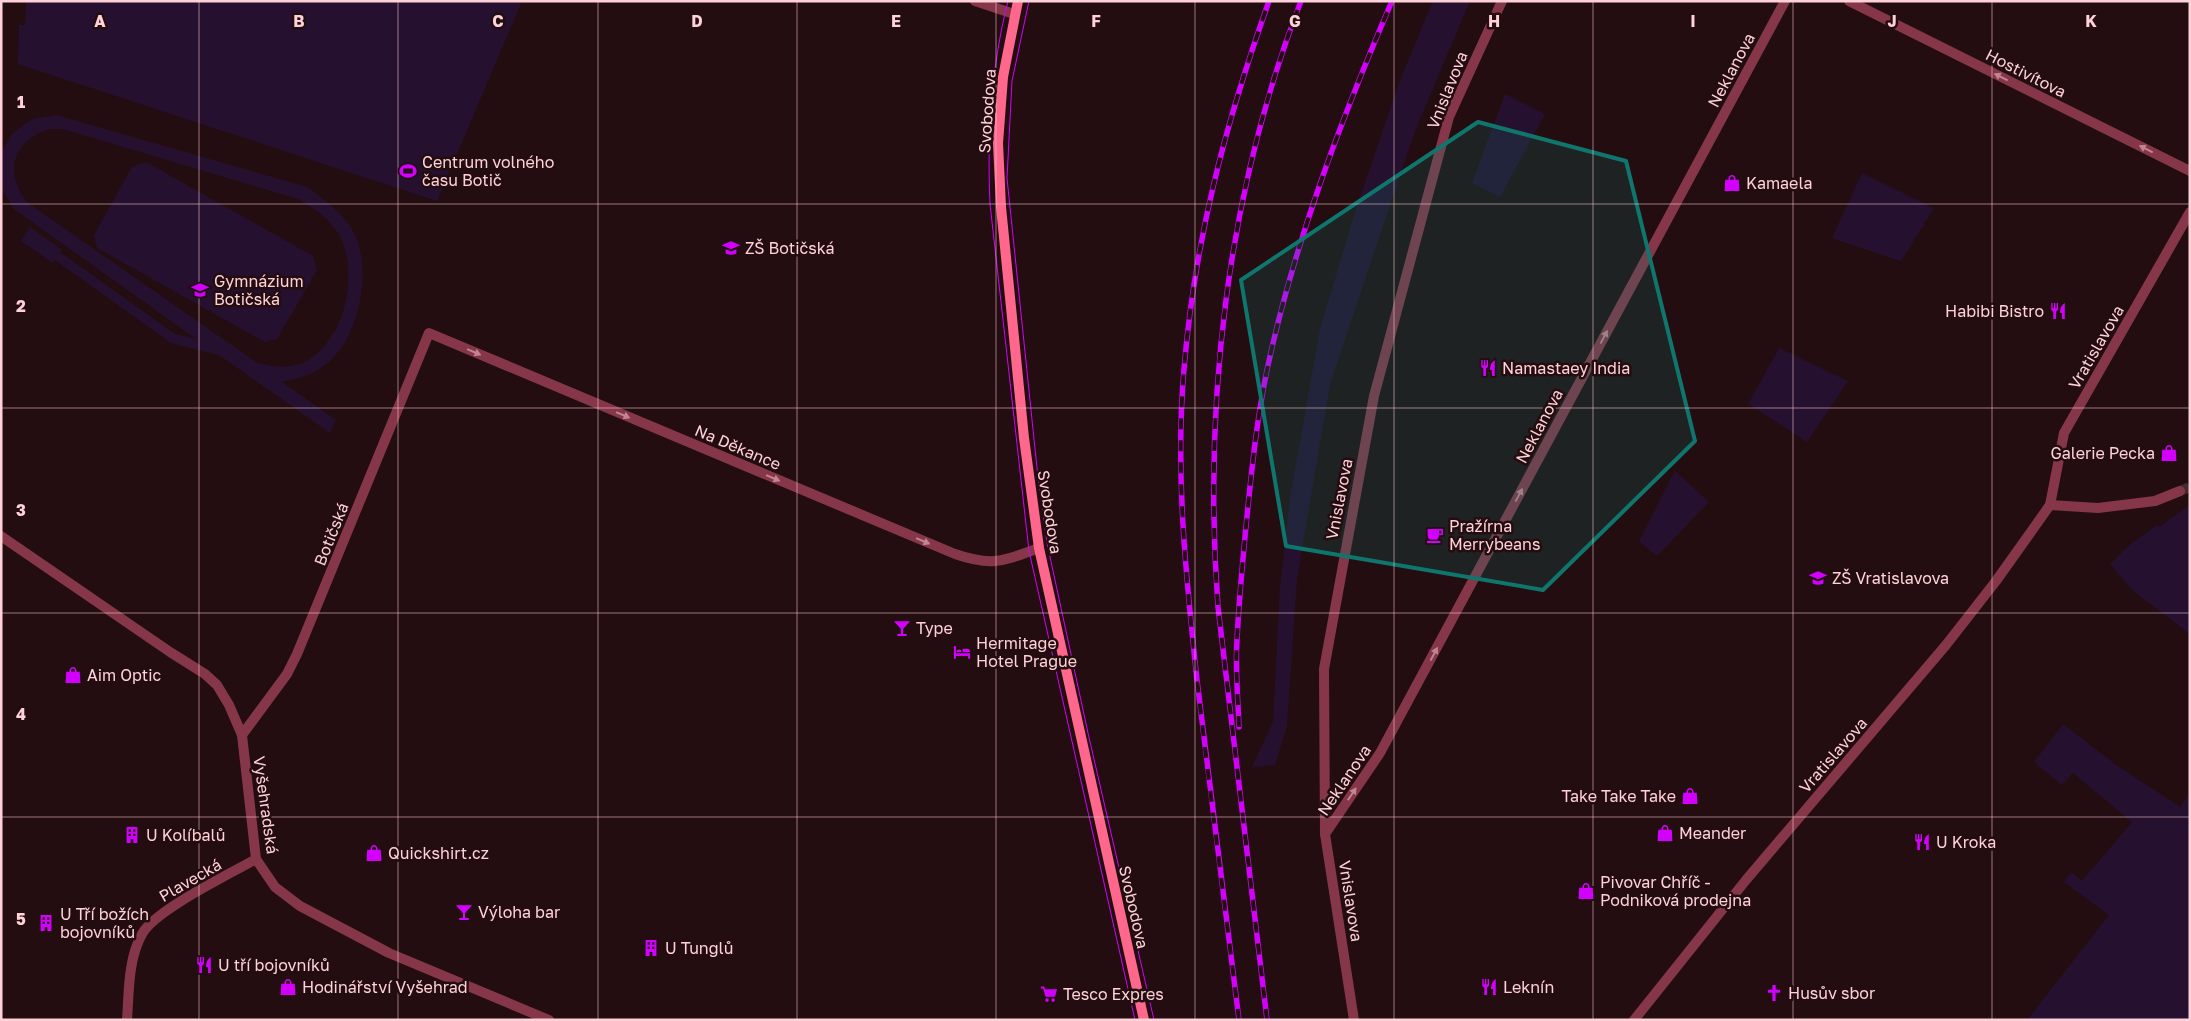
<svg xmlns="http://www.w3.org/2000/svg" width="2191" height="1021" viewBox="0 0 2191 1021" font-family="'Golos Text',sans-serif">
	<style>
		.green { fill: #26102f; fill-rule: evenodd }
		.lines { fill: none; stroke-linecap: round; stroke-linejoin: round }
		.minor-tunnel { stroke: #452a2e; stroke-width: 10; stroke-dasharray: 10 5; stroke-linecap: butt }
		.minor { stroke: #853749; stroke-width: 10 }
		.tertiary { stroke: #853749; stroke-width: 10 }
		.secondary { stroke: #ff688c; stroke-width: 10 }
		.tram { stroke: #d200fc; stroke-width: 1 }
		.rail-casing { stroke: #d200fc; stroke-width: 5.5 }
		.rail { stroke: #240d10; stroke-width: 4; stroke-dasharray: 11; stroke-linecap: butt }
		.oneway { fill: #c28490 }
		.marked { fill: #0f766e; fill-opacity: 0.2; stroke: #0f766e; stroke-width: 4; stroke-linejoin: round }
		.grid { fill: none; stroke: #ffd1d8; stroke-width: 1; stroke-opacity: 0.55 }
		.labels { text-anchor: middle; stroke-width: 5; stroke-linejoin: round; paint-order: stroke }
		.street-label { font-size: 16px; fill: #ffd1d8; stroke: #240d10 }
		.poi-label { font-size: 16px; fill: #ffd1d8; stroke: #240d10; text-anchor: start }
		.grid-label { font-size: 16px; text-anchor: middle; font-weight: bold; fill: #ffd1d8; stroke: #240d10; stroke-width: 5; stroke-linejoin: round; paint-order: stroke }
	</style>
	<rect width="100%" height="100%" fill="#240d10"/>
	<g class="green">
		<polygon points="26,1 522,1 437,201 18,64 19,25 25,25"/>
		<polygon points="1433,1 1470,1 1415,131 1330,384 1297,579 1287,726 1275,765 1252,767 1273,722 1280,587 1290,498 1320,329 1356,209 1400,80"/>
		<polygon points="1505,94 1545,114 1500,197 1472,183"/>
		<path d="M 56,115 L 307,187 C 326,201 345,214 355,235 C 373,273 358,345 321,368 C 309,376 295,379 282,382 L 336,420 L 330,433 L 219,355 L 171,343 L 55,260 L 53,263 L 21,241 L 30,227 L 62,250 L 60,252 L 175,334 L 196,339 L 14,209 L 3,191 L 1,184 L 2,151 L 12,134 L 32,119 ZM 49,129 L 63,129 L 298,199 C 314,208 328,217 338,233 C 360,271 346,337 308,360 C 292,369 272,368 256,362 L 28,203 C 3,174 12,141 49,129 Z"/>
		<polygon points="146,162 313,256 317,270 277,339 265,342 97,248 94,235 132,167"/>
		<polygon points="1862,173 1934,208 1901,261 1832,238"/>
		<polygon points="1779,348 1848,381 1807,442 1750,405 1747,406"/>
		<polygon points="1675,471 1709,502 1657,556 1639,541"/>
		<polygon points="2190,505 2190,634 2132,590 2110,564 2132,543 2157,525 2159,527"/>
		<polygon points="2063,724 2115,764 2180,807 2190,793 2190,1020 2027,1020 2109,915 2064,882 2071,872 2082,881 2132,822 2073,773 2062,785 2034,762"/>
	</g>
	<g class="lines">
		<polyline class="minor-tunnel" points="2180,491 2190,487"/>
		<g class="minor">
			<polyline points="975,1 1014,14"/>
			<polyline points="1849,1 2190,171"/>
			<polyline points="2050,505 2098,508 2155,501 2180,491"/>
			<path d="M 242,735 L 287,674 L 297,654 L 429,333 L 955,554 C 993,567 1003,561 1039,548"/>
			<polyline points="1325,834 1380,753 1785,1"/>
			<path d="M 127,1020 C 129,992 128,959 142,934 C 155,910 230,874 256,859"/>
			<polyline points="1634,1020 1746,880 1946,645 1996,581 2050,505 2064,433 2190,212"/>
		</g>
		<g class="tertiary">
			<polyline points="1,536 170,652 205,674 217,685 229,705 242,735 256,859 275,887 300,906 389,953 549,1020"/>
			<polyline points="1354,1020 1325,834 1324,669 1374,396 1449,117 1502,1"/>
		</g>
		<polyline class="secondary" points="1018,1 1003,77 998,143 1001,207 1024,438 1039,548 1144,1020"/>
		<g class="tram">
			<path d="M 1008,1 C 991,68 987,135 990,204 L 1029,551 L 1135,1020"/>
			<polyline points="1029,1 1012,81 1007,178 1037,468 1047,543 1088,733 1154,1020"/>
		</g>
		<g class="rail-casing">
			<g id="rail">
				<path d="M 1239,727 C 1238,698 1235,669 1237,640 C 1239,599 1243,557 1247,516 C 1252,467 1257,418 1267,370 C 1294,243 1341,120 1392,1"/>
				<path d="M 1239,1020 C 1225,906 1210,793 1197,680 C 1186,577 1175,473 1184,369 C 1195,238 1225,125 1269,1"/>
				<path d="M 1267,1020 L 1218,607 C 1203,403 1227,192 1301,1"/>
			</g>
		</g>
		<use href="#rail" class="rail"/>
	</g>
	<defs><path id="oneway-solid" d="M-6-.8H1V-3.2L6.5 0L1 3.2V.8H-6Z" transform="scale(1.25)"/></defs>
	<g class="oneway">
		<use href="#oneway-solid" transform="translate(2001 77) rotate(-153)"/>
		<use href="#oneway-solid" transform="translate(2146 149) rotate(-153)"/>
		<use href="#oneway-solid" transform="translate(1604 337) rotate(-62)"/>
		<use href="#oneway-solid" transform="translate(474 352) rotate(23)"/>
		<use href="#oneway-solid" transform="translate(623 415) rotate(23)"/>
		<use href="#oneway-solid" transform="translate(773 478) rotate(23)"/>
		<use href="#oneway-solid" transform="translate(1519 495) rotate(-62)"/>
		<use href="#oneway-solid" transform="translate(923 541) rotate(23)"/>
		<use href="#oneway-solid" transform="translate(1434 654) rotate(-62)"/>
		<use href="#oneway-solid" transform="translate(1352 794) rotate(-56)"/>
	</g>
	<path class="marked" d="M 1478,122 L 1626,161 L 1695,441 L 1543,590 L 1286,546 L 1241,280 Z"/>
	<path class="grid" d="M 199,1 L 199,1020M 398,1 L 398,1020M 598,1 L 598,1020M 797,1 L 797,1020M 996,1 L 996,1020M 1195,1 L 1195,1020M 1394,1 L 1394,1020M 1593,1 L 1593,1020M 1793,1 L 1793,1020M 1992,1 L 1992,1020M 1,204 L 2190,204M 1,408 L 2190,408M 1,613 L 2190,613M 1,817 L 2190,817"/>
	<defs>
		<g id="stadium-bare" transform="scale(1.35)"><path d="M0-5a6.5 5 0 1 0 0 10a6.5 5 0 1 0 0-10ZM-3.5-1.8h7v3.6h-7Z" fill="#d200fc" stroke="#240d10" stroke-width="2.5" paint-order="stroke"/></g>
		<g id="shop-bare" transform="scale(1.35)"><path d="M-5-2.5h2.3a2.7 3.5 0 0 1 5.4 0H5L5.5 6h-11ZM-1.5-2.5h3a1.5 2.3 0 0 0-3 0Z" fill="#d200fc" stroke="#240d10" stroke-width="2.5" paint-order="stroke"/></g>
		<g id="school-bare" transform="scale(1.35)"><path d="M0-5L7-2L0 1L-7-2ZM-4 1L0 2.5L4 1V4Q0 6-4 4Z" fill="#d200fc" stroke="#240d10" stroke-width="2.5" paint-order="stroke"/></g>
		<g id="restaurant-bare" transform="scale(1.35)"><path d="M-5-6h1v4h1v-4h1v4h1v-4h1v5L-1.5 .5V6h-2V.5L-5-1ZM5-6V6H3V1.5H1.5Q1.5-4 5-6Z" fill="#d200fc" stroke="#240d10" stroke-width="2.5" paint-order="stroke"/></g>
		<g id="cafe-bare" transform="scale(1.35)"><path d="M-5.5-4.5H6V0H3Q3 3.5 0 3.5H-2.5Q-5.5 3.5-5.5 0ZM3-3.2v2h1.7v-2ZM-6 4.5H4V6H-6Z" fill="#d200fc" stroke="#240d10" stroke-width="2.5" paint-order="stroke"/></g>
		<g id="bar-bare" transform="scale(1.35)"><path d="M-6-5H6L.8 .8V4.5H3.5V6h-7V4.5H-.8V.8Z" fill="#d200fc" stroke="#240d10" stroke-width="2.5" paint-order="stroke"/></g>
		<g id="hotel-bare" transform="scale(1.35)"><path d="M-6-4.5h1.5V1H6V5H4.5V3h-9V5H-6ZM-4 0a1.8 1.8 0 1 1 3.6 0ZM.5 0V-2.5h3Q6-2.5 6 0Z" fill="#d200fc" stroke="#240d10" stroke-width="2.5" paint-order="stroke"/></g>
		<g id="building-bare" transform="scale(1.35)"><path d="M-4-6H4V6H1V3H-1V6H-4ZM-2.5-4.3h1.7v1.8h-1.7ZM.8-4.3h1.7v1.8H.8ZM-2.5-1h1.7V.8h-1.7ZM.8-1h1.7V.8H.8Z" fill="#d200fc" stroke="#240d10" stroke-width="2.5" paint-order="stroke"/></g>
		<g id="church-bare" transform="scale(1.35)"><path d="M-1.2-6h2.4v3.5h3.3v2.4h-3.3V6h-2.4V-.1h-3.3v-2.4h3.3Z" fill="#d200fc" stroke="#240d10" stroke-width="2.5" paint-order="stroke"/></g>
		<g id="supermarket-bare" transform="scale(1.35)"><path d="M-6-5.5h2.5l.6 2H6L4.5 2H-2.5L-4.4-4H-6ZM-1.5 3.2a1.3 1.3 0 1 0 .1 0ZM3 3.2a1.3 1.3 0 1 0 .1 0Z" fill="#d200fc" stroke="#240d10" stroke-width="2.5" paint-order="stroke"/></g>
	</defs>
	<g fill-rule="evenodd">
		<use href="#stadium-bare" x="408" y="171"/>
		<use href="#shop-bare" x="1732" y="183"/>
		<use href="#school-bare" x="731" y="248"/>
		<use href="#school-bare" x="200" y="290"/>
		<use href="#restaurant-bare" x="2058" y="311"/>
		<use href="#restaurant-bare" x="1488" y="368"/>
		<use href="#shop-bare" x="2169" y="453"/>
		<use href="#cafe-bare" x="1435" y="535"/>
		<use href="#school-bare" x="1818" y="578"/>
		<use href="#bar-bare" x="902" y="628"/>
		<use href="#hotel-bare" x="962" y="652"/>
		<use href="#shop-bare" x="73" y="675"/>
		<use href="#shop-bare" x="1690" y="796"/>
		<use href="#shop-bare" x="1665" y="833"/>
		<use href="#building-bare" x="132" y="835"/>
		<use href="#restaurant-bare" x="1922" y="842"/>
		<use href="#shop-bare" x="374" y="853"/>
		<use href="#shop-bare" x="1586" y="891"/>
		<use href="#bar-bare" x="464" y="912"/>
		<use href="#building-bare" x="46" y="923"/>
		<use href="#building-bare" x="651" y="948"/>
		<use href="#restaurant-bare" x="204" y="965"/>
		<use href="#shop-bare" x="288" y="987"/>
		<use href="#restaurant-bare" x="1489" y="987"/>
		<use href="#church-bare" x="1774" y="993"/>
		<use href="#supermarket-bare" x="1049" y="994"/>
	</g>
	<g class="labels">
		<g class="street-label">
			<text transform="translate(1731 70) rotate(-62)" y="6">Neklanova</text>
			<text transform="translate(2026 73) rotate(27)" y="6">Hostivítova</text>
			<text transform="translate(1447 90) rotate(-68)" y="6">Vnislavova</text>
			<text transform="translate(987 111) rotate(-86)" y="6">Svobodova</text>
			<text transform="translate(2096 347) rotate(-60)" y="6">Vratislavova</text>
			<text transform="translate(1539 426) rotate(-62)" y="6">Neklanova</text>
			<text transform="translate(738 447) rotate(23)" y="6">Na Děkance</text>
			<text transform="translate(1339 499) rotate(-79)" y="6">Vnislavova</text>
			<text transform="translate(1050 512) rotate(81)" y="6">Svobodova</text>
			<text transform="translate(331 534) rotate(-68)" y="6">Botičská</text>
			<text transform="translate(1833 755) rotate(-49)" y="6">Vratislavova</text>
			<text transform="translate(1344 780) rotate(-56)" y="6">Neklanova</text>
			<text transform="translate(266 805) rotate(82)" y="6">Vyšehradská</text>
			<text transform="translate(190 880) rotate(-30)" y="6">Plavecká</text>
			<text transform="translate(1351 901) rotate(81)" y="6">Vnislavova</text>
			<text transform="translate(1134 907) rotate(77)" y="6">Svobodova</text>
		</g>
		<g class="poi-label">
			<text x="422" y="168">Centrum volného<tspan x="422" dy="18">času Botič</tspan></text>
			<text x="1746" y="189">Kamaela</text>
			<text x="745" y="254">ZŠ Botičská</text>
			<text x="214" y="287">Gymnázium<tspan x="214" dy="18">Botičská</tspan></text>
			<text x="2044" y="317" text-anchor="end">Habibi Bistro</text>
			<text x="1502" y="374">Namastaey India</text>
			<text x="2155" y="459" text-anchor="end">Galerie Pecka</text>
			<text x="1449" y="532">Pražírna<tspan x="1449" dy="18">Merrybeans</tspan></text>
			<text x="1832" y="584">ZŠ Vratislavova</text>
			<text x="916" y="634">Type</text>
			<text x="976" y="649">Hermitage<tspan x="976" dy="18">Hotel Prague</tspan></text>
			<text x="87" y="681">Aim Optic</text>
			<text x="1676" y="802" text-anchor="end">Take Take Take</text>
			<text x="1679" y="839">Meander</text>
			<text x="146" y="841">U Kolíbalů</text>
			<text x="1936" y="848">U Kroka</text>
			<text x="388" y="859">Quickshirt.cz</text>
			<text x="1600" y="888">Pivovar Chříč -<tspan x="1600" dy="18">Podniková prodejna</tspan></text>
			<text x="478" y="918">Výloha bar</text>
			<text x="60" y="920">U Tří božích<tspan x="60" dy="18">bojovníků</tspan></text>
			<text x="665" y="954">U Tunglů</text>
			<text x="218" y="971">U tří bojovníků</text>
			<text x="302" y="993">Hodinářství Vyšehrad</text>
			<text x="1503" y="993">Leknín</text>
			<text x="1788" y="999">Husův sbor</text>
			<text x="1063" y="1000">Tesco Expres</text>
		</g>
	</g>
	<g class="grid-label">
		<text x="100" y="27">A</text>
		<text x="299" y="27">B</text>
		<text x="498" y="27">C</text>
		<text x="697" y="27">D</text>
		<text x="896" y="27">E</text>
		<text x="1096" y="27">F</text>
		<text x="1295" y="27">G</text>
		<text x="1494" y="27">H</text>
		<text x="1693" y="27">I</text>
		<text x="1892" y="27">J</text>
		<text x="2091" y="27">K</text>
		<text x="21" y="108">1</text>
		<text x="21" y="312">2</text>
		<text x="21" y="516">3</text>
		<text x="21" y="720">4</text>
		<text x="21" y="925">5</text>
	</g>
	<rect width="2191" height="1021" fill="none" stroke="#ffd1d8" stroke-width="5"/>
</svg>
